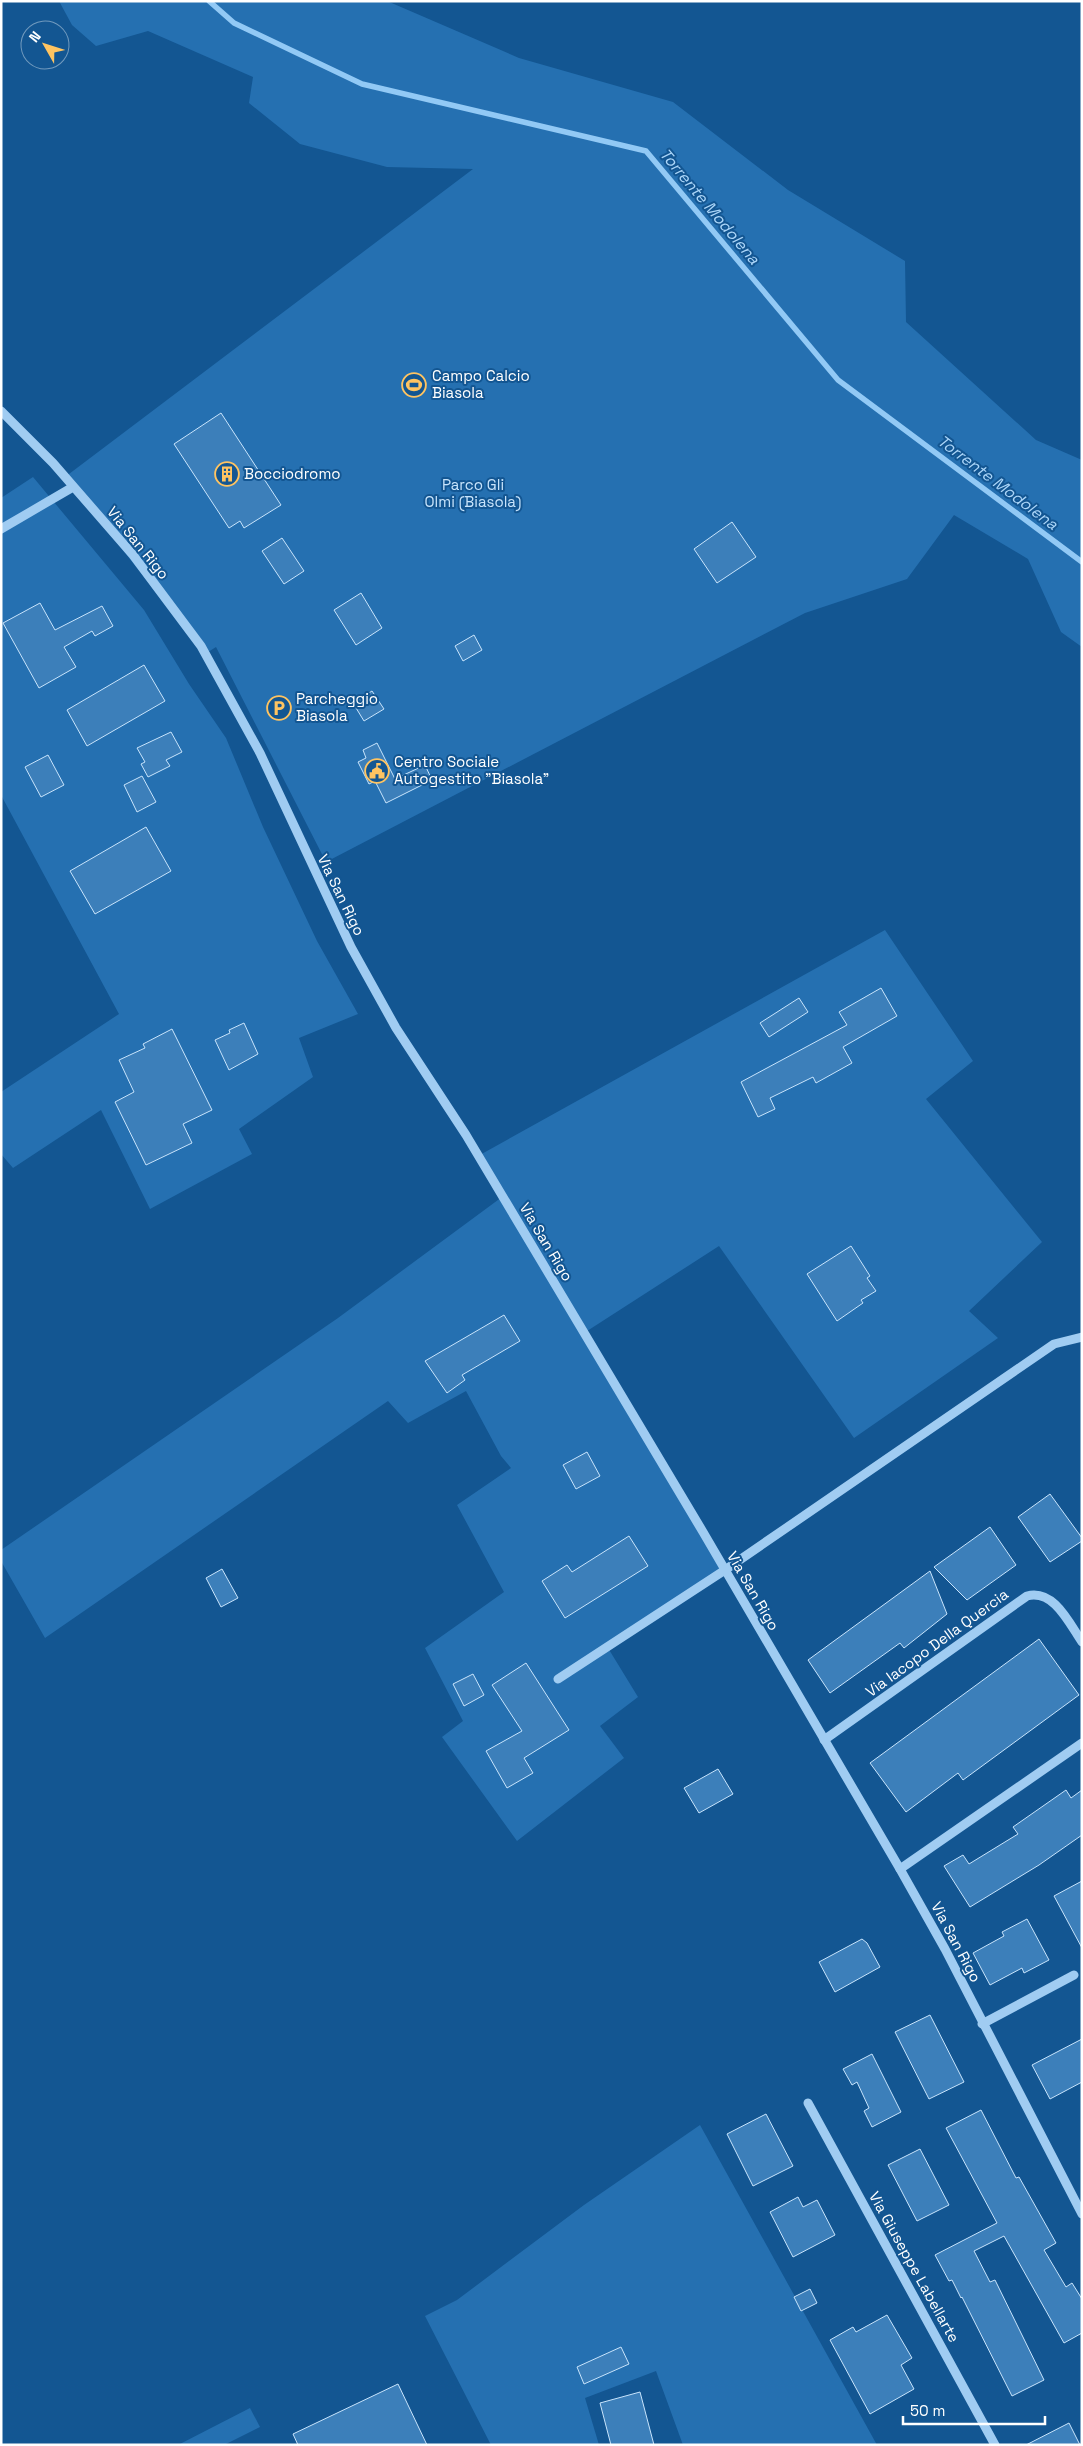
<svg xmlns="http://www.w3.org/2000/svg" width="1083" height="2446" viewBox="0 0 1083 2446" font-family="'Space Grotesk',sans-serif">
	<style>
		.green { fill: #2570b1 }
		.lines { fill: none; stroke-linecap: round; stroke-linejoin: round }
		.stream { stroke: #92c9f5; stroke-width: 5.5 }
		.building { fill: #3c7fba; stroke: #c8e4fc }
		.minor { stroke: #a0ccf2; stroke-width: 9 }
		.labels { text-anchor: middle; stroke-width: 4; stroke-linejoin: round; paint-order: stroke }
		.poi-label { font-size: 15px; fill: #fff; stroke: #135692; text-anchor: start }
		.park-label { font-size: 15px; fill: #c8e4fc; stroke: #135692 }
		.street-label { font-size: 15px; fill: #fff; stroke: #135692 }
		.water-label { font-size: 16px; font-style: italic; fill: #acd6f9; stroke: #135692 }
	</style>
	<rect width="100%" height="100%" fill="#135692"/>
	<g class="green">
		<polygon points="59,1 387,1 519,58 673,102 788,190 905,261 906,322 1036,440 1082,460 1082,647 1061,632 1028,559 954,515 907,579 805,613 326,862 216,647 205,654 65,477 473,169 387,167 300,144 249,103 253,77 148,31 96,46 72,25"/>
		<polygon points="33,477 144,610 189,684 226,738 263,827 317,941 358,1014 299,1038 313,1077 239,1129 252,1154 150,1209 101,1110 13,1168 1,1154 1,1092 119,1014 1,795 1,498"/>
		<polygon points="885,930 973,1061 926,1099 1042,1242 969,1311 998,1338 854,1438 719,1246 584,1333 725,1570 608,1648 638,1697 600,1726 624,1758 517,1841 442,1737 463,1721 425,1648 504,1592 457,1505 511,1468 501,1456 466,1391 408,1423 388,1401 45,1638 1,1561 1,1550 338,1318 502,1197 478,1156"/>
		<polygon points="700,2125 877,2445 683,2445 656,2371 585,2398 599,2445 491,2445 425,2316 457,2300 584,2205"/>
		<polygon points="250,2408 260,2427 224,2445 178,2445"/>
	</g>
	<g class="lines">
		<polyline class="stream" points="209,1 234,23 362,84 646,151 838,380 1082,562"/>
	</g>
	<g class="building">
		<polygon points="221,413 281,505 244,528 240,521 229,528 174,444"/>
		<polygon points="732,522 756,557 717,583 694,549"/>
		<polygon points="282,538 304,571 284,584 262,551"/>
		<polygon points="361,593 382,628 356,645 334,610"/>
		<polygon points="40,603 55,630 102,606 113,626 95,636 92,631 64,647 76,667 39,688 3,623"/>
		<polygon points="474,635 482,650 463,661 455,646"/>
		<polygon points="144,665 165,701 87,746 67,710"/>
		<polygon points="372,691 384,709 364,721 353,703"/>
		<polygon points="171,732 182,752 166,760 170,766 148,777 141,764 145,762 137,748"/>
		<polygon points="377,743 395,779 425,765 432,780 386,803 375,781 369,784 358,762 366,758 363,750"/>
		<polygon points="48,755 64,785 41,797 25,767"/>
		<polygon points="142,776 156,802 137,812 124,785"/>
		<polygon points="146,827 171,871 95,914 70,871"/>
		<polygon points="881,988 897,1016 843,1047 852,1063 816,1083 813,1077 770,1098 775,1109 758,1117 741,1082 847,1025 839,1012"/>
		<polygon points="799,998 808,1012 769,1037 760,1023"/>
		<polygon points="244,1023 258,1054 229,1070 215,1040 230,1033 229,1030"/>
		<polygon points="172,1029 212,1110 183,1124 192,1143 146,1165 115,1102 134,1092 119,1060 145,1048 143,1044"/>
		<polygon points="851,1246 870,1276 867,1278 876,1291 861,1300 863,1303 837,1321 807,1274"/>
		<polygon points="504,1315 520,1341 462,1375 465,1380 447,1393 425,1361"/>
		<polygon points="587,1452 600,1476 576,1489 563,1465"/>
		<polygon points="1050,1494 1082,1538 1082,1541 1050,1562 1018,1517"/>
		<polygon points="990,1527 1016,1565 967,1600 934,1567"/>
		<polygon points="629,1536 648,1566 565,1618 542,1581 567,1565 572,1572"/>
		<polygon points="222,1569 238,1598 221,1607 206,1578"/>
		<polygon points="930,1571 947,1614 904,1648 900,1643 830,1693 808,1660"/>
		<polygon points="1039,1639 1079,1695 963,1780 958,1773 906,1812 870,1763"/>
		<polygon points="526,1663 569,1730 524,1758 533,1773 507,1788 486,1751 522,1731 492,1685"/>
		<polygon points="473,1674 484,1695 464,1706 453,1684"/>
		<polygon points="718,1769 733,1794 699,1813 684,1788"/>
		<polygon points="1066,1790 1071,1798 1082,1790 1082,1835 1039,1865 970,1907 944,1866 963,1855 969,1864 1018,1834 1013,1827"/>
		<polygon points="1082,1881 1082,1948 1054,1896"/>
		<polygon points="1027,1919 1049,1960 1024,1973 1022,1968 990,1985 973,1953 1004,1936 1002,1932"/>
		<polygon points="862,1939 867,1943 880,1967 835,1992 819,1962"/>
		<polygon points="930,2015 964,2082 929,2099 895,2032"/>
		<polygon points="1082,2039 1082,2082 1050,2099 1032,2065"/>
		<polygon points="872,2054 901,2112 872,2127 864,2111 869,2108 857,2082 852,2085 843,2069"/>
		<polygon points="981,2110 1016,2178 1019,2177 1056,2243 1044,2250 1066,2287 1072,2283 1082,2299 1082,2333 1064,2343 1004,2236 974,2251 990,2282 995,2280 1044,2380 1012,2396 962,2297 961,2298 952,2280 949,2281 935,2255 997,2223 946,2128"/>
		<polygon points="766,2114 793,2166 753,2186 727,2134"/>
		<polygon points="920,2149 949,2205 917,2221 888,2165"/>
		<polygon points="798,2197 803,2207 817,2200 835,2235 793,2257 770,2212"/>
		<polygon points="810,2289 817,2303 801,2311 794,2297"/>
		<polygon points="887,2315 912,2358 901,2365 914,2389 870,2414 830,2340 853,2327 856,2332"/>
		<polygon points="621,2347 629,2364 584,2384 577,2367"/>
		<polygon points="398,2384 427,2445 298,2445 293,2434"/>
		<polygon points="640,2392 654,2445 611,2445 600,2403"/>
		<polygon points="1069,2423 1080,2445 1026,2445"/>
	</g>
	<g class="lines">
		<g class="minor">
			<polyline points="1,411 53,463 133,555 201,646 260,753 351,947 396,1028 466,1135 703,1532 900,1869 945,1949 1082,2214"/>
			<polyline points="1,529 73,487"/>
			<polyline points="558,1679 725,1570 1054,1344 1082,1337"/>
			<path d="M 824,1740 L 1027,1596 C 1054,1589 1069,1623 1082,1642"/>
			<polyline points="900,1869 1082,1743"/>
			<polyline points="982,2024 1074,1975"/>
			<polyline points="808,2103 995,2445"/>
		</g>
	</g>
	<defs>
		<g id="stadium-ring" transform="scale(1.25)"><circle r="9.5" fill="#135692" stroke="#ffc461" stroke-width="1.5"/><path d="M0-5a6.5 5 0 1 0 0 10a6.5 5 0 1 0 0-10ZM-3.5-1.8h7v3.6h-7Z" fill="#ffc461"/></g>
		<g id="building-ring" transform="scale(1.25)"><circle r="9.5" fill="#135692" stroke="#ffc461" stroke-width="1.5"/><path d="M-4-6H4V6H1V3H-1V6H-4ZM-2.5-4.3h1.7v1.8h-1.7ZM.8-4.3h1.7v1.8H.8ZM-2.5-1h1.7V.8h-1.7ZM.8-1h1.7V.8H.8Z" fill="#ffc461"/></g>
		<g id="parking-ring" transform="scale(1.25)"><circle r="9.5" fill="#135692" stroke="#ffc461" stroke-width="1.5"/><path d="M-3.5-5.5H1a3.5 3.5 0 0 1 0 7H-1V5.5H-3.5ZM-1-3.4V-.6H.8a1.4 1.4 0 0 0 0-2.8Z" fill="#ffc461"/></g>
		<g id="civic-ring" transform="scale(1.25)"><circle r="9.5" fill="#135692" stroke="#ffc461" stroke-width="1.5"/><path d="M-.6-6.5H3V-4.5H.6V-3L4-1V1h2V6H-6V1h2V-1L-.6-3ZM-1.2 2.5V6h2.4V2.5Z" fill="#ffc461"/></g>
	</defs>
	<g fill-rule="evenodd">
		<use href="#stadium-ring" x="414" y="385"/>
		<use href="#building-ring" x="227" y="474"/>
		<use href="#parking-ring" x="279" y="708"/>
		<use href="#civic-ring" x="377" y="771"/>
	</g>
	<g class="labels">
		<g class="poi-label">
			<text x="432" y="381">Campo Calcio<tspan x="432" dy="17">Biasola</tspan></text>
			<text x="244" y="479">Bocciodromo</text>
			<text x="296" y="704">Parcheggio<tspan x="296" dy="17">Biasola</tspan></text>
			<text x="394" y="767">Centro Sociale<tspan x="394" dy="17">Autogestito "Biasola"</tspan></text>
		</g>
		<g class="park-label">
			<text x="473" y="490">Parco Gli<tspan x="473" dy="17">Olmi (Biasola)</tspan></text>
		</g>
		<g class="street-label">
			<text transform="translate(138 543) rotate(51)" y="5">Via San Rigo</text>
			<text transform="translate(341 895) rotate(64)" y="5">Via San Rigo</text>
			<text transform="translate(546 1242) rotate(59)" y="5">Via San Rigo</text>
			<text transform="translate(753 1591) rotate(60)" y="5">Via San Rigo</text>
			<text transform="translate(937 1643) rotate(-36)" y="5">Via Iacopo Della Quercia</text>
			<text transform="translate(956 1942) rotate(62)" y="5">Via San Rigo</text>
			<text transform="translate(914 2267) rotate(61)" y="5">Via Giuseppe Labellarte</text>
		</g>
		<g class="water-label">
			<text transform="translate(710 206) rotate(50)" y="6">Torrente Modolena</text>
			<text transform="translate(998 482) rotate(37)" y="6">Torrente Modolena</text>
		</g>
	</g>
	<rect width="1083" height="2446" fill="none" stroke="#ffffff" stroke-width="5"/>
	<g transform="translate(45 45) rotate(309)"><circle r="24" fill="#135692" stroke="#719abe"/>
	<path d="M0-4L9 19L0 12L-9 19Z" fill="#ffc461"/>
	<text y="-8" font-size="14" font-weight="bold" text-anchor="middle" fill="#ffffff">N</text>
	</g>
	<path d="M903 2416v8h142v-8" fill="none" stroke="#ffffff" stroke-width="2.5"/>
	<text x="910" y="2416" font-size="15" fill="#ffffff" stroke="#135692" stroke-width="4" paint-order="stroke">50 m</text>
</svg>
